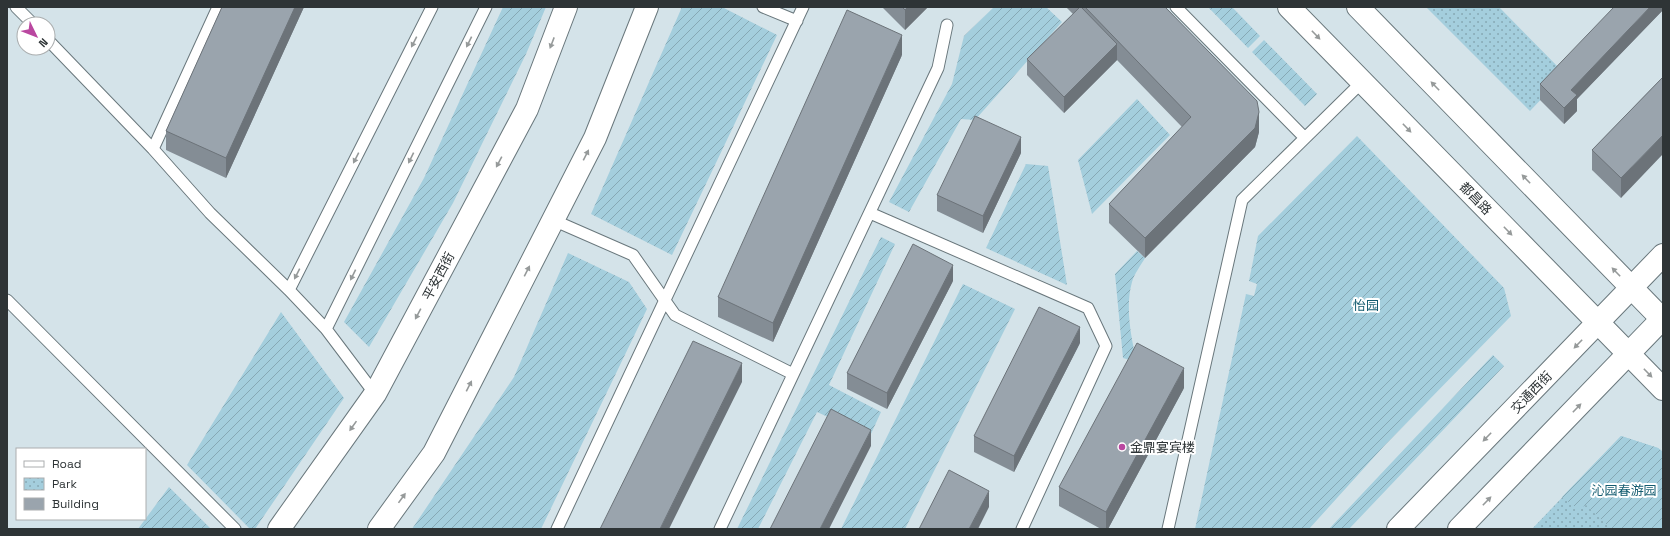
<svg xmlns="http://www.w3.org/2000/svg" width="1670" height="536" viewBox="0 0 1670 536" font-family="'Space Grotesk','Noto Sans SC',sans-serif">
  <defs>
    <pattern id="park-dots" width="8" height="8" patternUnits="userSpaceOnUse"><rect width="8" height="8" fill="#a4cedd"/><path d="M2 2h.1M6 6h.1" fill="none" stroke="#86a8b4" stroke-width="1.8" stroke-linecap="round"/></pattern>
    <pattern id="garden-furrows" width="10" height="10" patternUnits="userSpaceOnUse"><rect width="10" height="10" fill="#a4cedd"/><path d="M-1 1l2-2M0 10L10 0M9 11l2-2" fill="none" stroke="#86a8b4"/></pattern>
  </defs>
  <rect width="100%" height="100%" fill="#d4e3e9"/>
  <!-- park -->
  <path fill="url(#park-dots)" d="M1426,7H1499L1565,74L1530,111Z
    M1621,436L1658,448L1663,452V529H1532Z"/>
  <!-- garden -->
  <path fill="url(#garden-furrows)" d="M503,7H546L526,54L453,203L369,347L344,322L424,178Z
    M682,7H722L777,35L672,255L591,214Z
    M994,7H1046L1062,22L975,120L961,119L909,212L889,202L952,84L964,36Z
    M1208,7H1232L1260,36L1248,48Z
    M1264,40L1317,94L1305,106L1252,52Z
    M1137,99L1170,135L1092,214L1078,160Z
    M1357,136L1504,288L1511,316L1384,446L1309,529H1195L1246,294L1254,296L1257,284L1249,281L1258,236Z
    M1026,164L1048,166L1067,285L986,248Z
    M881,237L895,244L829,385L881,412L870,436L817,412L758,529H737Z
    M1137,251L1145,258C1141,265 1134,274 1132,282C1125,306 1131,339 1137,362L1123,358L1115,274Z
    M568,253L629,282L647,309L541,529H412L514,377Z
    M963,284L1015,309L905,529H841Z
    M281,312L344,398L255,529H250L187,465Z
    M1493,355L1504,366L1349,529H1329Z
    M1621,436L1658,448L1663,452V529H1611L1586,505L1578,509L1562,497Z
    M169,487L211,529H138Z"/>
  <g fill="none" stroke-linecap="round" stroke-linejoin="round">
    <!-- lane casing -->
    <g stroke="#69777c" stroke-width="13">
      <path id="lane" d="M16,7L33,24
        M763,7L797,21
        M1176,7L1305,138
        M48,40L153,149L210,213L289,290L326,329L375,394
        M153,149L218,7
        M870,213L1088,308L1106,346L1022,529
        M553,220L633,255L675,315L793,374
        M289,290L432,7
        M7,300L235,529
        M326,329L486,7
        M557,529L803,7
        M720,529L938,68L947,25
        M1168,529L1242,200L1362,82"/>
    </g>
    <!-- secondary casing -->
    <g stroke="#69777c" stroke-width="24">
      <path id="secondary" d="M1289,7L1663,389
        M1358,7L1663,320"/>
    </g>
    <!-- primary casing -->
    <g stroke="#69777c" stroke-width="24">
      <path id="primary" d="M279,529L375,394L527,109L566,7
        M379,529L434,453L595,138L647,7
        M1398,529L1663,255
        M1459,529L1663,318"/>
    </g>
    <!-- lane -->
    <use href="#lane" stroke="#fff" stroke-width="11"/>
    <!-- secondary -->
    <use href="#secondary" stroke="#fff" stroke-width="22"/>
    <!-- primary -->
    <use href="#primary" stroke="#fff" stroke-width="22"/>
  </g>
  <!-- wall -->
  <path fill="#848d95" d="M222,7H304L226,178L166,150V131Z
    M882,7H928L905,30Z
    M1066,7H1165L1259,132L1255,147L1145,258L1109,223V204L1182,127L1117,60L1064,113L1027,75V59L1073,14Z
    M1663,7V10L1577,99V111L1564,124L1540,100V84Z
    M902,55L773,342L718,317V297Z
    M1663,77L1621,198L1592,170V150Z
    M1021,153L983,233L937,211V195Z
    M953,281L887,409L847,389V373Z
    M1080,343L1014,472L974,452V436Z
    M1184,388L1108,529H1101L1059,506V487Z"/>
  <!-- shaded-wall -->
  <path fill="#6c7379" d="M295,7H304L226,178V158Z
    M908,7H928L905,30V10Z
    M1650,7H1663V10L1577,99V111L1564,124V108L1571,90Z
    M902,35V55L773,342V323Z
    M1117,44V60L1064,113V97Z
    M1259,112V132L1255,147L1145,258V238Z
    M1663,135V154L1621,198V178Z
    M1021,137V153L983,233V216Z
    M953,265V281L887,409V393Z
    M1080,327V343L1014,472V456Z
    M742,363V382L669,529H660Z
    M1184,368V388L1108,529H1106V512Z
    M871,430V446L829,529H820Z
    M989,491V507L978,529H969Z"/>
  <!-- building -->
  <path fill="#9aa4ad" stroke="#6c7379" d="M222,7H295L226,158L166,131Z
    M902,7H908L905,10Z
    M1080,7H1081L1117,44L1064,97L1027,59Z
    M1085,7H1165L1257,101L1259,112L1255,128L1145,238L1109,204L1191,117Z
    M1614,7H1650L1571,90L1577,95L1564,108L1540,84Z
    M847,10L902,35L773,323L718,297Z
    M1663,77V135L1621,178L1592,150Z
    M975,116L1021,137L983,216L937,195Z
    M913,244L953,265L887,393L847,373Z
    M1039,307L1080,327L1014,456L974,436Z
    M693,341L742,363L660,529H600Z
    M1137,343L1184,368L1106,512L1059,487Z
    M831,409L871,430L820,529H770Z
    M949,470L989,491L969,529H919Z"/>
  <!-- one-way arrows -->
  <defs><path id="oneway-solid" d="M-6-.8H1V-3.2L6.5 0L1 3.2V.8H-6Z"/></defs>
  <g fill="#969a9a">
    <use href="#oneway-solid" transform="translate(1316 35) rotate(46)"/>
    <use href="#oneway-solid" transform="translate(414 42) rotate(117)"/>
    <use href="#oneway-solid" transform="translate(469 42) rotate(116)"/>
    <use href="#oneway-solid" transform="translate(552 43) rotate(111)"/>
    <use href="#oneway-solid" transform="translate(1435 86) rotate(-134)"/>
    <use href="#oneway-solid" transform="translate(1407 128) rotate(46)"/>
    <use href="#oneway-solid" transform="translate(586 155) rotate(-63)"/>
    <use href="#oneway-solid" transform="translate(356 158) rotate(117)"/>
    <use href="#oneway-solid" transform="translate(411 158) rotate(116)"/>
    <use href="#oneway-solid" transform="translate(499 162) rotate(118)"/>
    <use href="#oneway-solid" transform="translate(1526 179) rotate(-134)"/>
    <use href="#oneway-solid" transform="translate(1508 231) rotate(46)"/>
    <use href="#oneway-solid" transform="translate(527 271) rotate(-63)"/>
    <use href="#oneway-solid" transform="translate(1616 272) rotate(-134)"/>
    <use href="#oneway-solid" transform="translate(297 274) rotate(117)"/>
    <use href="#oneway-solid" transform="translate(353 275) rotate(116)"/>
    <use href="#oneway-solid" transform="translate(418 314) rotate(118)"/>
    <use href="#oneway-solid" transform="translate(1578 344) rotate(134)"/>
    <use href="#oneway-solid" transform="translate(1648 373) rotate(46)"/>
    <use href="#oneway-solid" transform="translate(469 386) rotate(-63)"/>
    <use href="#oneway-solid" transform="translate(1577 408) rotate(-46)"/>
    <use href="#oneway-solid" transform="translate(353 426) rotate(125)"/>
    <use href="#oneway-solid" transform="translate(1487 437) rotate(134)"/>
    <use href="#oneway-solid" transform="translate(402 498) rotate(-54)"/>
    <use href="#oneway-solid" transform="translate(1487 501) rotate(-46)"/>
  </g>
  <!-- markers -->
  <circle fill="#ba47a0" stroke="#fff" stroke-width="1.5" cx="1122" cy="447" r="4"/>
  <g text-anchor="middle" stroke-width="4" stroke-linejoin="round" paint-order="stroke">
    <!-- street labels -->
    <g font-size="13" fill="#2e3436" stroke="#fff">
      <text transform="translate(1476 198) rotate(46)" y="5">都昌路</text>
      <text transform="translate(438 276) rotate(-62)" y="5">平安西街</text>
      <text transform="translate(1531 392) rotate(-46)" y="5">交通西街</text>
    </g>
    <!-- park labels -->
    <g font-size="13" fill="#145c70" stroke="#fff">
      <text x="1366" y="310">怡园</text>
      <text x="1624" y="495">沁园春游园</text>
    </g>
    <!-- poi labels -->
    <g font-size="13" fill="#2e3436" stroke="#fff" text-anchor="start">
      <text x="1130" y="452">金鼎宴宾楼</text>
    </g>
  </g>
  <!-- border -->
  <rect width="1670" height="536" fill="none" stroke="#2e3436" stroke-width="16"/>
  <!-- legend -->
  <rect x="16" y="448" width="130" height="72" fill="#ffffff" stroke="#abaeaf"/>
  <rect x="24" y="461" width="20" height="6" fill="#ffffff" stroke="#abaeaf"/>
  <text x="52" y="468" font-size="12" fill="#2e3436">Road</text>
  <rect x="24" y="478" width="20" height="12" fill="url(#park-dots)" stroke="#abaeaf"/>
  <text x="52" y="488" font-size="12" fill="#2e3436">Park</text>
  <rect x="24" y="498" width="20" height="12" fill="#9aa4ad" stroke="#abaeaf"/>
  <text x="52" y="508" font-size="12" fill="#2e3436">Building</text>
  <!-- north arrow -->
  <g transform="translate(36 36) rotate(133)"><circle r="19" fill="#ffffff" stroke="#abaeaf"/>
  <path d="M0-3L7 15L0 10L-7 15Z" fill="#ba47a0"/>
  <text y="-6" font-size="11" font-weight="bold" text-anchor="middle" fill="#2e3436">N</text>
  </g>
</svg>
